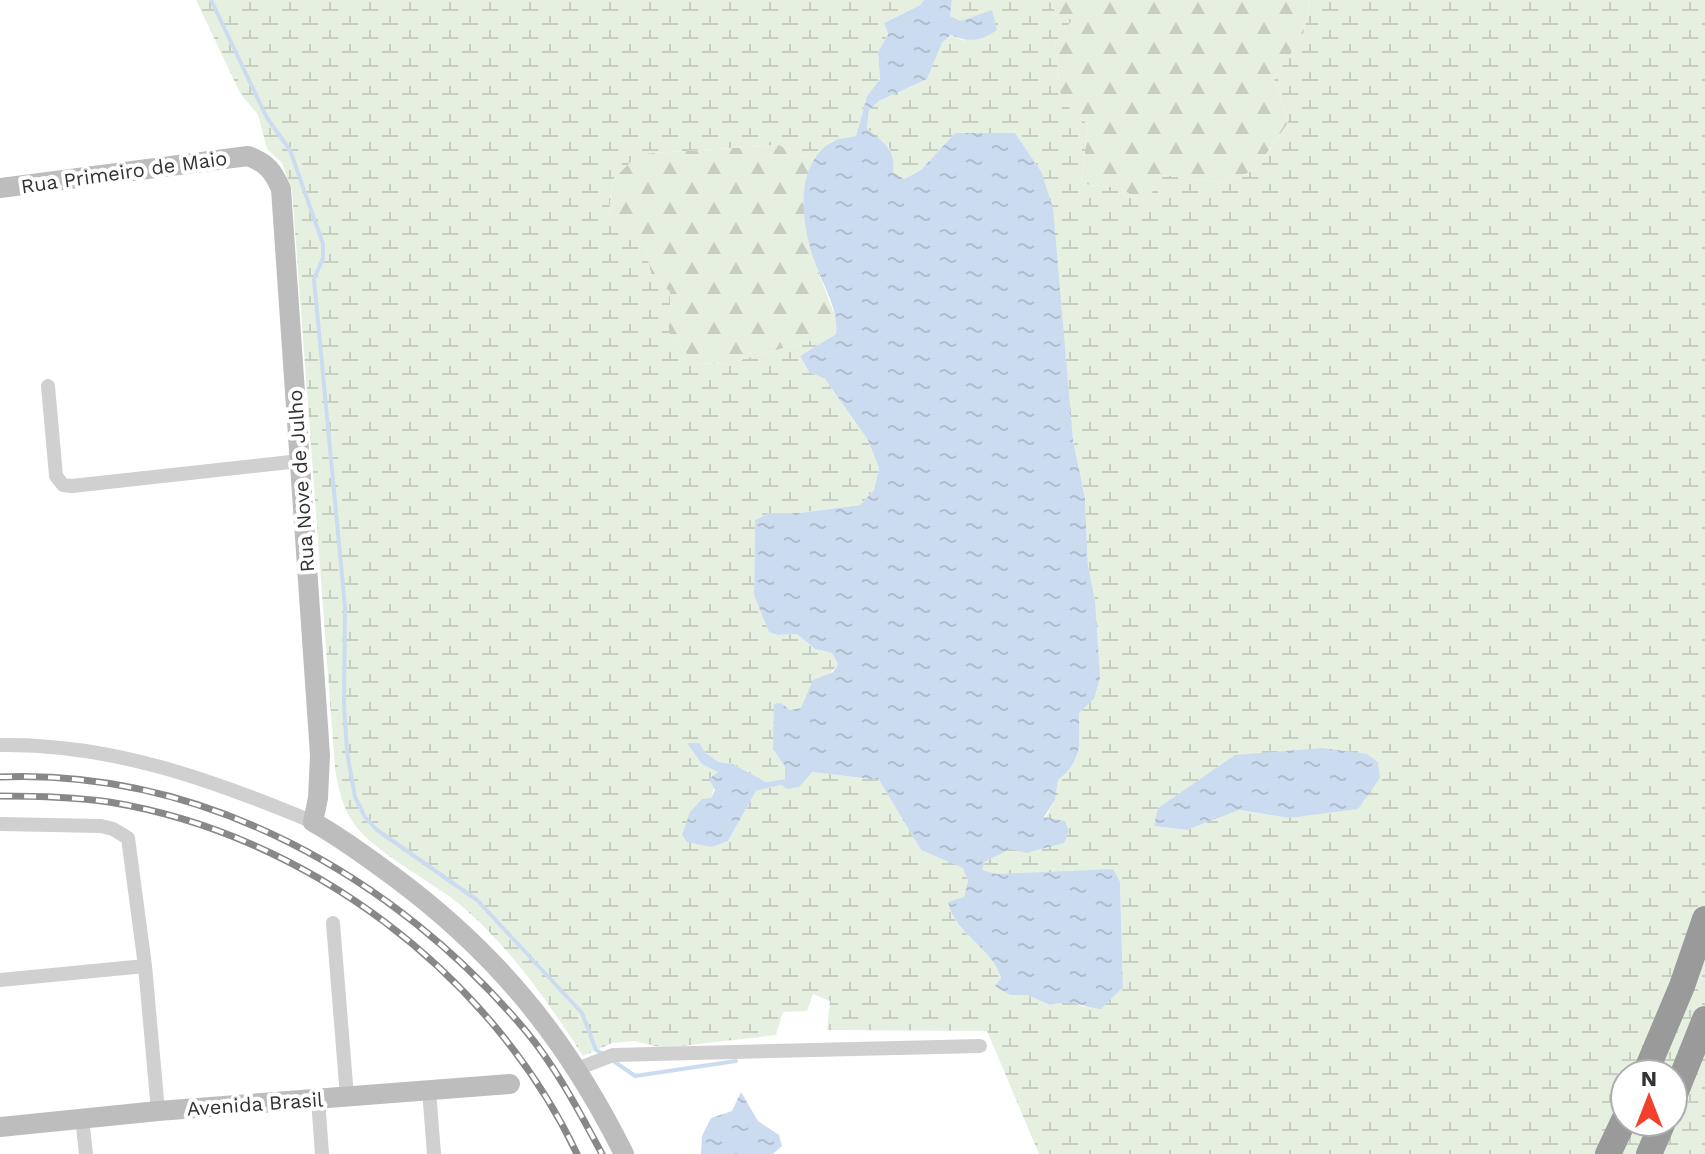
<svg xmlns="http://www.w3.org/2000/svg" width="1705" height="1154" viewBox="0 0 1705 1154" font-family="'Work Sans',sans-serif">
  <defs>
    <pattern id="forest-firs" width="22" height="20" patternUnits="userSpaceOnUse" patternTransform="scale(2)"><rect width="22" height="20" fill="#e6f0e1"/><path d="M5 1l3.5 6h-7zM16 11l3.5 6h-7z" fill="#c6cec2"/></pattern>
    <pattern id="wetland-marsh" width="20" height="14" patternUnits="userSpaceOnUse" patternTransform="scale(2)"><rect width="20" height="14" fill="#e6f0e1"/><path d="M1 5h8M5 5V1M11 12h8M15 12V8" fill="none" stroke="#c6cec2"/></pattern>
    <pattern id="water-ripples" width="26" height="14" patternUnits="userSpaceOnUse" patternTransform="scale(2)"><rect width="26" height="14" fill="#ccdcf0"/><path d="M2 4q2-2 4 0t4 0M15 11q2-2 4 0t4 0" fill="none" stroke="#b0bdce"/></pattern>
  </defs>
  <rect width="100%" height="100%" fill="#fff"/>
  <!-- forest -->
  <path fill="url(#forest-firs)" d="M1049,0H1310L1303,36L1274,78L1288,123L1255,170L1223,183L1162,175L1145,204L1120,188L1081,184L1088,125L1061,100L1055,42L1056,13Z
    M779,145L813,160L806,179L813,258L837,321L836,334L725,364L695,363L670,335V292L651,274L646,249L609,214L612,180L639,154Z"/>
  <!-- wetland -->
  <path fill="url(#wetland-marsh)" fill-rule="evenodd" d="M196,0H924L920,5L884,23L888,34L878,52L880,79L867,96L856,137L832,141L813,160L779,145L639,154L612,180L609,214L646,249L651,274L670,292V335L695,363L725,364L836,334L800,356L809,372L825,379L868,440L879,468L874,490L860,505L799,513H769L755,520L754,595L778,635L797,634L815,649L832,653L838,664L801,708L790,710L781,703L773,749L785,767V779L766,782L733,764L719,762L706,753L699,743L718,772L711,799L728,841L756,791L781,785L812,772L879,780L921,850L963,867L968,881L964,898L948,902C955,936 992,946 1001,978L996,986L1010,995H1027L1050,1005L1068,1000L1085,1007L1123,987L1120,882L996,874L982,870L985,862L1010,848L1026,853L1055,800L1058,780C1084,761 1079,743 1079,713L1094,699L1095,600L1088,566L1085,498L1073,440L1041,171L1015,133H955L921,170L904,179L893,172L890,149L867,128L869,110L879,101L927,79L942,43L952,35L964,41L961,21L950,16L952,0H1049L1056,13L1072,20L1055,42L1061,100L1088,125L1081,184L1120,188L1145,204L1162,175L1223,183L1255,170L1288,123L1274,78L1303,36L1310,0H1705V1154H1039L987,1031L827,1030L830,1001L813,994L807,1011L783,1012L776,1035L664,1048L634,1041L612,1043L583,1056C548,1002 512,950 464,908C432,880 369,852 349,816C341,801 338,786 335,769L292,190L282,163L267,149L258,115L240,93ZM1380,778L1289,818L1238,810L1187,830L1154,826ZM1625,1074H1673V1122H1625Z"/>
  <!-- water -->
  <path fill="url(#water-ripples)" d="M924,0H952L950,16L961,21L992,10L997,30C981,41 970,43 951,35L942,43L927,79L879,101L869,110L867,128C883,143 896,148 893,172L904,179L921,170L955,133H1015L1041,171L1053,208L1073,440L1085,498L1088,566L1095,600L1100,678L1094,699L1079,713C1079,743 1084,760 1058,780L1055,800L1044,817L1065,821L1069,831L1064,843L1026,853L1010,849L985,862L982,870L997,874L1113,869L1120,882L1123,987L1101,1009C1080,1006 1072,999 1050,1005L1027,995H1010L995,986L1001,978C992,947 955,935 948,902L964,897L968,881L963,868L921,850L879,780L812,772L799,787L787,789L781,785L756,791L728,841L711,847L687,842L682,835L690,812L702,799L711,798L715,790L709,779L718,772L702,764L687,743H699L706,753L719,762L733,764L766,782L785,779V767L773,749L774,704L781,703L790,710L801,708L813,680L833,672L838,664L832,653L815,649L797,634L778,635L769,632L754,595L755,520L769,513H799L860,505L874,490L879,468L868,440L825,379L809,372L800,356L836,334C839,310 823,285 815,263C802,228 792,165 832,142C838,138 849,138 856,136L867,96L880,79L878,52L888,34L884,23L920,5Z
    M1322,748L1367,754L1378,762L1380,778L1358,809L1289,818L1239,810L1187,830L1154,826L1158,808L1235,755Z
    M741,1092L758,1121L779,1135L782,1146L773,1154H701L702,1136L711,1118L732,1111Z"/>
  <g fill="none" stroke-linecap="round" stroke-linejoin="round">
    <!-- stream -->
    <path stroke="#ccdcf0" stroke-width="4" d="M211,0L267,118L290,150L323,244V258L314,279L345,607L344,703L347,752L355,797L365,817L377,830L477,900L582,1013L596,1050L605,1055
      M612,1060L635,1076L736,1061"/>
    <!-- street -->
    <path stroke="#d0d0d0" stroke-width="14" d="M48,386L56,476L63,485L72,486L300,461
      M0,745C110,743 213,780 313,822
      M0,824L101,826L113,829L128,838L145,966L158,1111
      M333,923L347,1097
      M0,980L145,966
      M577,1069L613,1055L980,1046
      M429,1090L434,1154
      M318,1099L322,1154
      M82,1118L86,1154"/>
    <!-- secondary -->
    <path stroke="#bdbdbd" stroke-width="20" d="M0,188L248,156C267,163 273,171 281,189L320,755L318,798L313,822C342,838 367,857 393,876C497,953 567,1039 624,1154
      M0,1127L158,1111L510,1084"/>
    <!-- highway -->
    <path stroke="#9a9a9a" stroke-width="26" d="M1645,1074L1682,986L1705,919
      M1673,1099L1705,1019
      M1608,1154L1625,1118
      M1649,1154L1663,1122"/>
    <!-- rail casing -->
    <g stroke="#888" stroke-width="7">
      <path id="rail" d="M0,777C204,769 396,877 525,1030C556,1067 579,1111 602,1154
        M0,796C37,796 73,797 109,802C307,834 492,974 577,1154"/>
    </g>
    <!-- rail -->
    <use href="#rail" stroke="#fff" stroke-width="4" stroke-dasharray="12" stroke-linecap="butt"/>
  </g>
  <g text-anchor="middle" stroke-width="8" stroke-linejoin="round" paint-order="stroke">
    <!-- street labels -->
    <g font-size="20" fill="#333" stroke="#fff">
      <text transform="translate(124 172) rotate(-8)" y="7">Rua Primeiro de Maio</text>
      <text transform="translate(301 481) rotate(-94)" y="7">Rua Nove de Julho</text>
      <text transform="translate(255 1104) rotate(-4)" y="7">Avenida Brasil</text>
    </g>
  </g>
  <!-- north arrow -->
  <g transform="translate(1649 1098)"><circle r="38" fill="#ffffff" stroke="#adadad" stroke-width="2"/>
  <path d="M0-6L14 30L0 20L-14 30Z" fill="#f3402b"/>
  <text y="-12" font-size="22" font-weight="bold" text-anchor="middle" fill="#333333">N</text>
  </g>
</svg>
